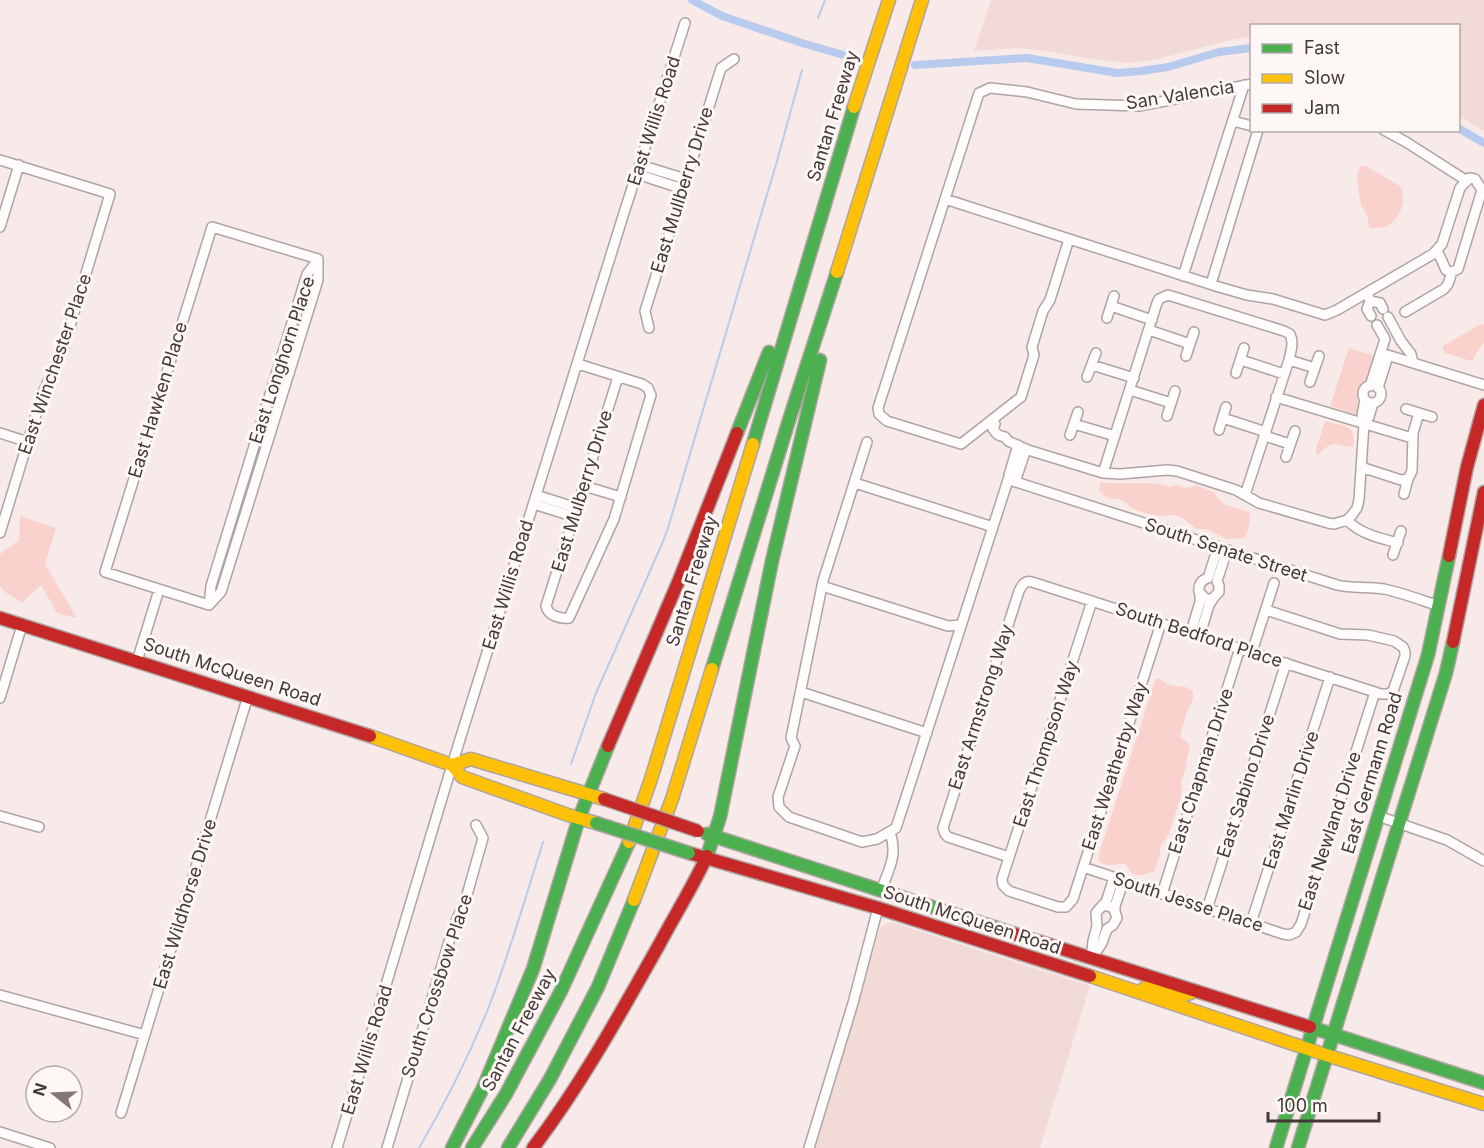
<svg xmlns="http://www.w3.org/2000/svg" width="1484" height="1148" viewBox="0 0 1484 1148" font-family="Inter,sans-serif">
  <rect width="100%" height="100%" fill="#f8eae8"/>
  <!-- built -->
  <path fill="#f2dbd7" d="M991,0H1484V131L1459,116L1458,26H1252L1251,37L1234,39L1154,60L1129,63L1099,60L1044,51L1019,48L974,51Z
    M891,922L1090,986L1040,1148H813L880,928L884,925Z"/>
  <!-- green -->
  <path fill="#f9d2cd" d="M1360,166H1366L1400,186C1408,199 1400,222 1384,227C1380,228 1374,228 1369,228L1368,218L1361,205L1359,194L1357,175Z
    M1484,324C1484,329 1484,336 1484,341C1482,346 1475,354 1473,360H1468L1445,353L1443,349V346L1479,325Z
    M1349,348L1376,356C1374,363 1372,374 1367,379C1363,383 1360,384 1358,390C1355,399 1361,405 1356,414L1330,406Z
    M1325,421C1345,427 1356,424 1354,447C1334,446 1334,438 1318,455L1315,452Z
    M1101,482C1124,486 1149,479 1171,487L1175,485H1179L1183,488L1193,487L1195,485L1214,492C1223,510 1235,505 1250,513C1250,523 1249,530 1244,538L1226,539L1207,529H1196L1183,518L1173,515L1160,516L1148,514L1131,508L1127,503L1119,499H1111L1104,496L1099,490Z
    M20,516L56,528L45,564L77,618L57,613L41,585L22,603L5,592L0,586V554L19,540Z
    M1156,678C1162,679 1164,683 1169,685C1179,688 1184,684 1193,691V699L1186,714L1180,737L1189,744L1190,747L1187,757L1186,767L1181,781L1182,793L1169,834L1161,845L1159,852L1161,853L1154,872H1151L1140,876L1131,873L1125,864C1115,862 1107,870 1099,860V854Z"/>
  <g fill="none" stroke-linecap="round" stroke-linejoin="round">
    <!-- stream -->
    <path stroke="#b8cbee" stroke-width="2" d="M818,18L825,0
      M571,764L596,693L662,544L668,528L777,161L802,70
      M419,1148C446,1102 470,1054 490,1004C510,951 526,896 543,842"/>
    <!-- canal -->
    <path stroke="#b8cbee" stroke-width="8" d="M692,0L722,16L802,43L857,59
      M915,65L1027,58L1117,73L1141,71L1168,67L1219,52L1252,48
      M1458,128L1484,143"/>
    <!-- street casing -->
    <g stroke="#afa4a2" stroke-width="12">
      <path id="street" d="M1252,84L1139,106L1076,104L1027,92L990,88L979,93L878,408L879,414L887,421L961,444L1021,397L1034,355L1032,347L1043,311L1050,300L1069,239L1219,287L1247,295L1273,299L1325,315L1337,310L1433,254L1442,244L1460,188L1469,178L1475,179L1482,190L1458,269L1452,272L1446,270L1437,250
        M1233,121L1252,126
        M1384,130L1406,142L1467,181
        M0,160L110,194L64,346L42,395L0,533
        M640,165L686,179
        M637,174L683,189
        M945,199L1069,239
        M0,227L19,165
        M1183,276L1244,85
        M1211,284L1258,130
        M1367,293L1370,301L1367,309L1371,316
        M1370,301L1380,303L1383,309
        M1111,306L1152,320
        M1405,312L1444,289L1448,284L1452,272
        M1388,317L1401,341L1411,354L1413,363
        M1107,318L1114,296
        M649,328L645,311L721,68L734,59
        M1149,330L1190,344
        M1381,353L1484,385
        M1186,356L1194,332
        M1241,360L1284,374
        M1289,360L1315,368
        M578,364L642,384L648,388L651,395L614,519L569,618C561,619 548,616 546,606L618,377
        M1092,365L1134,378
        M1236,373L1244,348
        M1087,377L1096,353
        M1310,382L1319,356
        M1363 394a9 9 0 1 1 18 0a9 9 0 1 1-18 0Z
        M1370,386L1385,339L1377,325
        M1378,388L1388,356
        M1130,390L1171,403
        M1276,397L1412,438
        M1406,409L1432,417
        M1167,416L1175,391
        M1223,418L1266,432
        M995,424L993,429C997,435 999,436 1005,437L1008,441L1028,450L1103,473L1120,474L1167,470L1177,471L1236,490L1259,503L1328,523L1334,524L1347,520L1352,515L1357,508L1359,500L1364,424L1362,415L1365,400
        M1074,424L1115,436
        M1364,424L1369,417L1373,403
        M1219,430L1226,407
        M0,433L28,442
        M1070,435L1078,412
        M1265,436L1290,444
        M867,442L823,581L791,738L795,746L778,797L779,807L789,817L862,842L877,839L896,828L1009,477
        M1018,445L1009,475L1010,479L1013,481L1337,585C1353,589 1368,586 1384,589C1403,593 1421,600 1439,606
        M1286,457L1295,431
        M1361,467L1401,480L1408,479L1412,471L1413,433L1419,413
        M1103,473L1157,303L1159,299L1168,295L1284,331L1290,334C1294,343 1291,350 1289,360L1245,495
        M1015,482L1026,449
        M855,483L993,527
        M584,486L621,497
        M1404,494L1408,479
        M536,495L577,508
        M534,504L575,517
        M1347,520C1360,534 1380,538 1398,543
        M1218,547L1208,578C1201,580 1198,585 1199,592L1206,599H1212L1219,592V586L1217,581L1227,550
        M1393,555L1401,531
        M822,586L948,626L961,625
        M1092,601L1002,879L1003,885L1009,891L1058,907H1066L1073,899L1161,623
        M209,605L105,572L212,227L318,259
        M209,605L221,592L318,280V259
        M209,605L211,586L307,274L318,260
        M1191,632L1200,602V595
        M1200,635L1209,605L1213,599
        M1252,652L1274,583
        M137,661L159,590
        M801,692L927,733
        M0,698L22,625
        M0,816L39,827
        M1378,816L1447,840L1484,861
        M1009,857L948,837L945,834L943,828L1019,591C1022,585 1025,580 1032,582L1381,694H1388L1393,691L1405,656V652L1403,647L1394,641L1368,635L1340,634L1266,610
        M1083,867L1283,934L1289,935L1296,932L1301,924L1375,692
        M881,891C889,868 898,856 890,832
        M1162,894L1240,648
        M1102,906H1109L1114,909L1117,918L1113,925L1107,929L1102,943L1091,959L1093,941L1097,926L1096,913Z
        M1102,906L1106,902L1114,878
        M1207,909L1286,663
        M1115,910V906L1123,882
        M1251,923L1330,677
        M0,995L145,1035
        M121,1113L248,696
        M0,1132L50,1148
        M337,1148L452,765L623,216L685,23
        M387,1148L454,925L465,902L483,838L476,825
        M809,1148L853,1003L878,908"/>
    </g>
    <!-- fast casing -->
    <g stroke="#afa4a2" stroke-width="15">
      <path id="fast" d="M737,433L769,352
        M753,444L854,107
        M712,669L790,417L837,272
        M707,834L1015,934
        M707,856L720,817L772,561L820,360
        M1310,1027L1484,1083
        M452,1148L483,1088L533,969L579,818L608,746
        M472,1148L506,1094L561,991L629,842
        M508,1148L550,1079L598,987L634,900
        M1276,1148L1428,655L1449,556
        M1298,1148L1446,673L1453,642"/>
    </g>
    <!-- slow casing -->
    <g stroke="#afa4a2" stroke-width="15">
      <path id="slow" d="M854,107L889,0
        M837,272L922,0
        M370,736L452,765L462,777L568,815L596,823
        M452,765L471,759L604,799
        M629,842L651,779L753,444
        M634,900L672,799L712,669
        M1090,976L1326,1055L1484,1104
        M1139,992L1145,988L1150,987L1183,996L1195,991"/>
    </g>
    <!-- jam casing -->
    <g stroke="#afa4a2" stroke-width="15">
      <path id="jam" d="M1449,556L1467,467L1484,405
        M0,618L370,736
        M1453,642L1484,492
        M608,746L679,580L737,433
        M689,853L878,908L1090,976
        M1015,934L1310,1027
        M533,1148C581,1085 620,1014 659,945C675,915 693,886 707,856"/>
    </g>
    <!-- street -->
    <use href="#street" stroke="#fefcfc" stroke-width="9"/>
    <!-- fast -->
    <use href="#fast" stroke="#4caf50" stroke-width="12"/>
    <!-- slow -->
    <use href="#slow" stroke="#ffc107" stroke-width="12"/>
    <!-- jam -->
    <use href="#jam" stroke="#c62828" stroke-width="12"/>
    <!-- fast-bridge casing -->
    <g stroke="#afa4a2" stroke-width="15" stroke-linecap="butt">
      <path id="fast-bridge" d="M596,823L689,853"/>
    </g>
    <!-- jam-bridge casing -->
    <g stroke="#afa4a2" stroke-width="15" stroke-linecap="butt">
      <path id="jam-bridge" d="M604,799L698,831"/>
    </g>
    <!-- fast-bridge -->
    <use href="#fast-bridge" stroke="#4caf50" stroke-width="12"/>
    <!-- jam-bridge -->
    <use href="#jam-bridge" stroke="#c62828" stroke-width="12"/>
  </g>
  <g text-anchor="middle" stroke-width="6" stroke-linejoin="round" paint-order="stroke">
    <!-- street labels -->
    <g font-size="18" fill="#453937" stroke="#fdf7f6">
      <text transform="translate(1180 95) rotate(-9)" y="6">San Valencia</text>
      <text transform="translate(833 116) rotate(-73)" y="6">Santan Freeway</text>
      <text transform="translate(654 121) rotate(-72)" y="6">East Willis Road</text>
      <text transform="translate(682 190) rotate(-73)" y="6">East Mullberry Drive</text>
      <text transform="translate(282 360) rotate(-72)" y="6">East Longhorn Place</text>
      <text transform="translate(55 364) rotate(-71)" y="6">East Winchester Place</text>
      <text transform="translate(158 400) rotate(-73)" y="6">East Hawken Place</text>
      <text transform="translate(582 491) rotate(-73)" y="6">East Mulberry Drive</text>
      <text transform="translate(1226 550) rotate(18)" y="6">South Senate Street</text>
      <text transform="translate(692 581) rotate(-73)" y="6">Santan Freeway</text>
      <text transform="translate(508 585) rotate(-73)" y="6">East Willis Road</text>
      <text transform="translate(1199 635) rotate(18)" y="6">South Bedford Place</text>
      <text transform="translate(232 672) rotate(18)" y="6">South McQueen Road</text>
      <text transform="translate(981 707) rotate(-72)" y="6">East Armstrong Way</text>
      <text transform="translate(1046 744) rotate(-72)" y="6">East Thompson Way</text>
      <text transform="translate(1115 766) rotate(-72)" y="6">East Weatherby Way</text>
      <text transform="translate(1201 771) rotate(-72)" y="6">East Chapman Drive</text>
      <text transform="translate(1372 773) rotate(-73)" y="6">East Germann Road</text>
      <text transform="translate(1246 786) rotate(-72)" y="6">East Sabino Drive</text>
      <text transform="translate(1291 800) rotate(-72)" y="6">East Marlin Drive</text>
      <text transform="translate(1330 831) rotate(-72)" y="6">East Newland Drive</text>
      <text transform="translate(1188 902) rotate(18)" y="6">South Jesse Place</text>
      <text transform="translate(185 904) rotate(-73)" y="6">East Wildhorse Drive</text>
      <text transform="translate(972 920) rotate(18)" y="6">South McQueen Road</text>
      <text transform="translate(437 986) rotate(-72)" y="6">South Crossbow Place</text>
      <text transform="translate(519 1030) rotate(-62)" y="6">Santan Freeway</text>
      <text transform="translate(367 1050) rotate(-73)" y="6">East Willis Road</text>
    </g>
  </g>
  <!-- legend -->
  <rect x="1250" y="24" width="210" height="108" fill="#fdf7f6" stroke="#b3abaa" stroke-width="1.5"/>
  <rect x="1262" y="44" width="30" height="9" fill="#4caf50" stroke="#b3abaa" stroke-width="1.5"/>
  <text x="1304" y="54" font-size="18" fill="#453937">Fast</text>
  <rect x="1262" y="74" width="30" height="9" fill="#ffc107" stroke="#b3abaa" stroke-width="1.5"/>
  <text x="1304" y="84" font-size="18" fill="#453937">Slow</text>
  <rect x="1262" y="104" width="30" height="9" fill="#c62828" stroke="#b3abaa" stroke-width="1.5"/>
  <text x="1304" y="114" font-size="18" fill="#453937">Jam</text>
  <!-- north arrow -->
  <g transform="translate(54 1094) rotate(288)"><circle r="28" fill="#fdf7f6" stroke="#b3abaa" stroke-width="1.5"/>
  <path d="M0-4.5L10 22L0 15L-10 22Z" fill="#847775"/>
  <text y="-9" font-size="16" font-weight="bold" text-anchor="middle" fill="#453937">N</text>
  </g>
  <!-- scale -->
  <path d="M1268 1112v9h111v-9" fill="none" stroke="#453937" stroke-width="3"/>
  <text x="1277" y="1112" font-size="18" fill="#453937" stroke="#fdf7f6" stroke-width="4.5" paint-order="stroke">100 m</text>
</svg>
